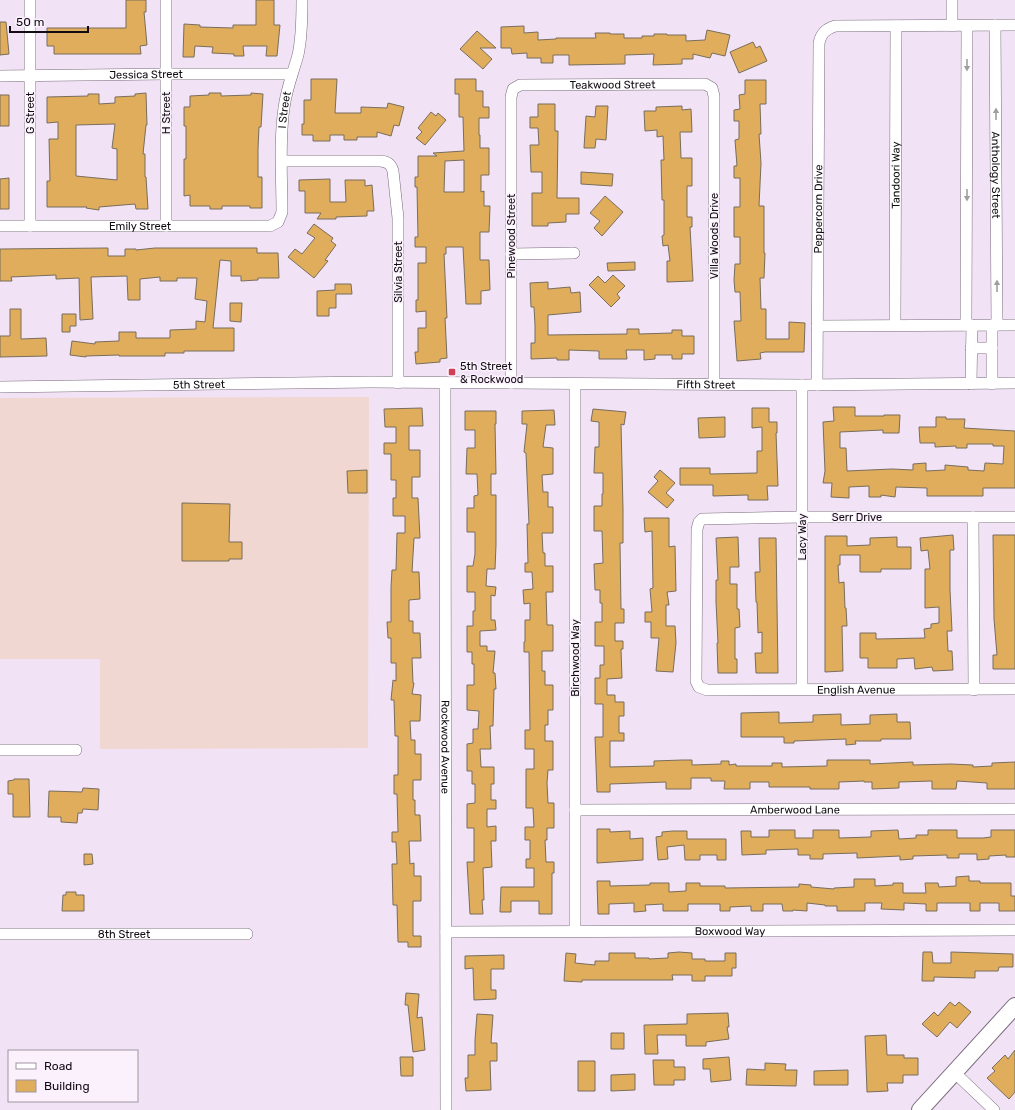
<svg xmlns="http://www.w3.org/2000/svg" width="1015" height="1110" viewBox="0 0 1015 1110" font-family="Rubik,sans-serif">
  <rect width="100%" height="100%" fill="#f1e2f5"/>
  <!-- industrial -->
  <path fill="#f1d7d1" d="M369,397L368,748L100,749V659H0V398Z"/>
  <!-- building -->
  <path fill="#e0ad5d" stroke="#796d5b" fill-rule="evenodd" d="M126,0H146V12H144L147,45L140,46L141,54H54V46H47V28H126Z
    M256,0H274V25H280L277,56H266L267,46H243L244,56H234V54L212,53L213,47L195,46L194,57H183L184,24L200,25V27L233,28V25H256Z
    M0,22H6L9,54L0,55Z
    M524,26V33L538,32V40L556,39V38H596L595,33H610V34H624V38H642V36H654V34H667V35H686V41L705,40L707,30L730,35L725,56L712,53L710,58L693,54V59H682V64L653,65L654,54L625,55V64L569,65V55H553V63H541V58H527V53L512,54L511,48H501V27Z
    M477,31L496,48H480L492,59L483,69L460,49Z
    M753,42L756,48L760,46L767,61L739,73L730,52Z
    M311,79H337L335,113H361V107L387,108L388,103L404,107L399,126L394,125L391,136L377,132V137H357V140H344V135H330V141H313V135H302V124H304V100H311Z
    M455,79H476V91H483V107H489V118H479V135H480V148H489V175H481V192L484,191V206H490L489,232H480V260H489L490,290L481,291V304H466L463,247H446V254H444L447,318H445L447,358L440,359V362L416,364L415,352H418V328H426V311L416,312V300H418V263H426V247H415V237H418L417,187H415V177H418V156H437L433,153L464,151L463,117H459V94H455ZM464,160V192H444L445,161Z
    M745,80H766V104H760L761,134H759L761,163L759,206H764V253H765L764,278H760L761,309H766V339H789V322L805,323L804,352H765L760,353L761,359L737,361L734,321H741L740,292H735L734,280L735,264H740V237H734V207H740V178H734V166H737L735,140L739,139V121H734V110L740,109L739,95L745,94Z
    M146,93L147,125H146L143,154H145V177H146L148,209H136L135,204L99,207V210L86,208L87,207H47V181H50L49,139H58V122L47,123V97L88,96V94H99V104L115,103V97L135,96V94ZM115,124L112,148L117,149V180L76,176V125Z
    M209,93H221V96L251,95V93L263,94L261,127H259L258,149V177H262V208H250V206H222V209H210V206H190V195L184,196V159H186V126H184V107H190V96L209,95Z
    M0,95H9V126H0Z
    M538,104H555V131H558L557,198H579V214H566V222L548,223V226H532V193H542V172H531L530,145H539L538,128H530V117H538Z
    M596,106H608L606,140L596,139L595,148H584L586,116L595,117Z
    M682,106V110L691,109L692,132H680L681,158H692V186H687V217H692V227H690L693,281L667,282V261H670L668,245L663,246L662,236L664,235V200H662L661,160H664L663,136L657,137V130L645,131L644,111H656V107Z
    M431,112L436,116L438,113L446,120L425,145L416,138L422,132L418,128Z
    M581,172L613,174L612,186L581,184Z
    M9,178V209H0V179Z
    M330,179V202H346L345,180H365V186L372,185L374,211H367V216L336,217V219H317L321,213H305V191H299V180Z
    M605,196L623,212L602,236L594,228L600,221L590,213Z
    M314,224L333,238L331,241L336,245L325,260L328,261L314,278L288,257L295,249L302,254L315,238L307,233Z
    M108,248V256H125V249H136V250L155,248H257V253H278L279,278H258V280L241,281V276H231V261L220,260L213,328H234V351H184V353H165V356H119V355L86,356V357L70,355L72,341L95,344V342L119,341V332H136V338H170V330L196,329V321L205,322L207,301L195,299L197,278H177V281H160V277L140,279V300H128L127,276L91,277L93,319L80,320L79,278L56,279V275L11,277L12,281H0V249Z
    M635,262V270L608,271L607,263Z
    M613,275L625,286L617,294L620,298L611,307L589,285L598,276L605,283Z
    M548,282V289L570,287L571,293L580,292L581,312L548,315V335L627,334V329H639V334L672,333V330H682V336H694V354H682V359H672V355H655V359L644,360V350H626L627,359H599V351L569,350V360H557V358L531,359V343H535V325L534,307H531L530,283Z
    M335,284H351L352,294H336V308H329V316H317V291L335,290Z
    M230,303H242L241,322L230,321Z
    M10,309H21V339L46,338L47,356L0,357V336H10Z
    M62,314H76V326H70V332H62Z
    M833,407H855V416H884V415H900L899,433H883V430L840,432V448H846L847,471L892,469L913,470V464L926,463V471L945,470V465L968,467V470L984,471L985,463L1003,464L1004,446H993V444H967V448H956V446L935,447V443H920L919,427H936V417H946V419H965L964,428L1015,431V488H983V496H927V488L896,487L895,497L881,495V497H869V486L849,487V498L831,497L832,483H823L825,471L823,422L834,421Z
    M422,408L423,426H409V450H420V477H412V498H418L420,538H414L412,572H419L420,599L409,600V621H413V633H420L421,658H412L413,683H414L412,694L421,695L420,721H410L411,740H415V754H421V780H413V800H415V815H420L421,841H409L410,864L414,863V876H421V901H413V936H421V947H408V942H398L397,905H393L392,864H397L396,842H392V832H398L397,794H394V775H398V736H395L394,700H391L393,680L396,681V663H391V638H388L387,622H391V587L392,570H396L397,533H405V516H393V498H396V480H391V454H384V443H396V427H385L384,409Z
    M752,408H769V422H777V433H776L778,486H767L768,500H748V495L713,496V485H680V468H710V474L757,473V451H762V427L752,428Z
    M593,409L626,412L624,425L621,424L623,509V543H620L621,609H624V623H615V641H623V649H621L622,678L607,679V695H615V702H624V716H619V733H624V741H610V767L654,766V761L682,760H692V765L721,764V761H729V765L736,764V766H772V763H782V767L827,766V760H870V764L913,762V765L951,764L973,765V767L992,766V763L1015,762V789H987V783L957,781L956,789H932V781L899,782V788L872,789V782H864V781L839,782V789H810V787H769V782H750V789H724L725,781H711V778H691V789H666V782L610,784V792H597L595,737H603V704H595V678H600V665H604V646H595V622H602V603H600V590H595L594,564L603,563L602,531H594V506H602V494H603V473H594L595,447H599V422L591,421Z
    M554,410L555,425H546L543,447L553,448V474L542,475L543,492H548V507H553V533H542L543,553H545V566H553V592H546L547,625H553V651H542V671H545V685H553V710H548V725H545V741H553V770H548L547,783L548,803H554V828H547V840H545L546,862H554V873H552V914H539V901H511V912H500L501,887H534V868H526V859H530V840H525V827H534L533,808H526V769H534V749H525V730H530L529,652H524V642H525V620H530V603L524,604L523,590L533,589L532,572H525V563H528L527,524H529L526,453L524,452L527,424H522V411Z
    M465,411H496V424H495L496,474H491V495H496V545L495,569H487L486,586L496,587L495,596L491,595V620H495L496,630L480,631V646H487V651H495L493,673H495L496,689H494L493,726H490L491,749H480L481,767H494V784H491V800H496V809H487V827L496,826V841H491L492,867L483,868L484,900H482L483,914H470L467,862H474V828H467V804L475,803V784H472V771H467V744L473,743V729H478L479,711L467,710V685H474V664H472V652H467V626H473V611H475V592H467V566H473L475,554V532H467V508H474V496L478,495L477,474H466L467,448H475V430H465Z
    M725,417V437L699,438L698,418Z
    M367,470V493H348L347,471Z
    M660,470L675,483L666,493L674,500L667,508L648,492L658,481L654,477Z
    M182,503L230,504L229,542H242V559H229V561H182Z
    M644,518H669V547L675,546L676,591L667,592L669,605H666V626H675L676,643L673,672L656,671L659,638H651V622H645V612H652L650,589L653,588L652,531L645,532Z
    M953,535L954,550H950V590L952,631H947L948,651H952L953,670L933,671L932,667L915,669L914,658L897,659V668H868V658H860V633H876V639L925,638L924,629L931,628V624L939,623V607L925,608V569H930L928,550L921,551L920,538Z
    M993,535H1015V669H993V655H997L994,619Z
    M825,536H847V546L870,545V538L897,537V547H911V569H881V572H860V555H840V565H838L839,583L844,582L845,608H846L847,626H842L843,671L825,672Z
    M738,537L739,567H730V584H737V609H739L740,627L735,628V659H737V673H718L717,643H718L716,602V580H718L716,538Z
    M759,538H776L778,673H756L755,653H762V632L758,633L757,602H756L755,572H760Z
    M779,712V723L813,722V715L841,714V725L870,724V715L897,714V722H910L911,739H881V741H855L856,744L846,745V739L794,741V743H784V737H741V713Z
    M14,779H29L30,817H13V794H8V781L14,780Z
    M83,788L99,789L98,810L83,809L82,813H78L77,823L61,822V817H48L49,791L82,792Z
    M597,829H610V832L630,831V839L643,838V860L597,863Z
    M769,830H795V838H813V830H839V838L871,837V831L898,830L899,839L916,838V835H928V830H957V838H983L991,837V830H1015V857H1006V855L989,856V859L977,860V854H959V858H947V855L913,856V859L900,860V856L857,858V853L823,854V859H810V855H798V849L766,850V854L742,855L741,831H751V837H769Z
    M673,831H687V839H726V860H717V855H700V860H685L684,845L667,847L668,859L658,860L656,837L662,836V832Z
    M84,854H92L93,864L84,865Z
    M969,876V881H980V883H1011V896H1015V911H999V903H980V911H970V903H937V911H926V904L904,903V910L881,909L882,903H865V911H837V906H825V905L807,903V911L793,910V911H783L782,904H763V911H751V906L730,907V911H720V904H688V911H663V904L645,905L646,911L634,912V903L609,904V914H598L597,881H610V886L650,885V883H669V892L686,891V883H700V886H725V888L799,887V884L811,885V887L834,889V888L854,887V879H875V886L893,885V883H903V893H926L925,883H938L939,887L956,886V877Z
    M66,892H76V895H84V911H62L63,895H66Z
    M679,952L692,953V959H705V961H725V953H736V968H732V976H705V981H692V975H672L673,980H582V982L564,981L566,953L576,954L575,963L595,965V961H609V953H635V958H649V959L668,958V953Z
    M923,952H932L933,963H951V952L1013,954V967H999L998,971H975V978L934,977V981H922Z
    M504,955V969H491V990H496V999L474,1000L473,968L465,969V956Z
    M406,993L419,994L417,1018L422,1017L425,1050L413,1052L408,1005H405Z
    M950,1002L955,1006L959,1002L971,1012L957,1028L950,1022L937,1037L922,1024L934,1012L938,1016Z
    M728,1013L729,1027H727L729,1039L706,1042V1046H686V1035H657L658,1054H645L644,1025L687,1024V1014Z
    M477,1014L493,1015L491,1043H497V1061H490L491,1090L466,1091L465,1078H468V1055H475V1040Z
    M611,1033H624V1049H611Z
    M886,1035L887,1055H904V1058H918V1075H903V1083H887L888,1091L867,1092L865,1036Z
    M1015,1050V1092L1009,1099L987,1078L995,1071L992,1068L1005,1055L1008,1059Z
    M400,1057H413V1076H401Z
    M729,1057L731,1080L711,1082L710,1069H703V1059Z
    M653,1060H674V1067H685V1080H674V1085H654Z
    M578,1061H595V1091H578Z
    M765,1063L786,1064L785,1070H797L796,1086L746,1085L747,1069L765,1070Z
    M848,1070V1085H814V1071Z
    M635,1074V1090L611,1091V1075Z"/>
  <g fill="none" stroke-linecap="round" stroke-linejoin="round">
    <!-- street casing -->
    <g stroke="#796b7c" stroke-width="12">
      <g id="street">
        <path d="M30,0V226"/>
        <path d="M166,0V226"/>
        <path id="s1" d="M995,25L997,325"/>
        <path d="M952,26V0"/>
        <path id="s2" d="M0,76L166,74H291"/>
        <path d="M282,161H381C388,162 391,164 393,171L398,218V383"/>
        <path id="s3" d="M0,226H270L278,222L282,212C282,178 279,142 284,108C286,90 293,73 298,55C302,37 302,18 302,0"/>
        <path d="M511,254L574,253"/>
        <path id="s4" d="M895,325L896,26"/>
        <path d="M966,325L967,26"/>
        <path d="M992,325V384"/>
        <path d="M817,326L1015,325"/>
        <path d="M971,348H992"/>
        <path id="s5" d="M511,383V97L513,89L520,85L705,84L712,88L714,96V384"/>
        <path id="s6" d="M445,384L446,1110"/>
        <path d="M575,384V931"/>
        <path d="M971,384L972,325"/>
        <path d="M802,385V689"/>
        <path id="s7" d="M817,385L819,43C821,33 826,29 835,26L1015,25"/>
        <path id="s8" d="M0,387L371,382L802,385L1015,383"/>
        <path d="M973,517L974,690"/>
        <path id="s9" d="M1015,517H802L702,519L699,522L697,529L696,681L699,687L707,690L1015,689"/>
        <path d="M0,750H76"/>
        <path id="s10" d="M575,810L1015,809"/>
        <path id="s11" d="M446,932L1015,930"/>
        <path id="s12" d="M0,934H247"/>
        <path d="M954,1072L994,1110"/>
      </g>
    </g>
    <!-- secondary casing -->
    <g stroke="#796b7c" stroke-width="18">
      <path id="secondary" d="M920,1110L1015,1006"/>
    </g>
    <!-- street -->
    <use href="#street" stroke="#fff" stroke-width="11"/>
    <!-- secondary -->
    <use href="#secondary" stroke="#fff" stroke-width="16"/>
  </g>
  <!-- one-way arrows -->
  <defs><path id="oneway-solid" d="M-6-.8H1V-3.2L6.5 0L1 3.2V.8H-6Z"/></defs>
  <g fill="#a09ea0">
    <use href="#oneway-solid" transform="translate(967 65) rotate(90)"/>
    <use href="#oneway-solid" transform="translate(996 114) rotate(-90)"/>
    <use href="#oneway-solid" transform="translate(967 195) rotate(90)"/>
    <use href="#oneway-solid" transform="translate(997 286) rotate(-90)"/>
  </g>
  <!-- markers -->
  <rect fill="#d04053" stroke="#fbf1fd" stroke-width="1.5" x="448" y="368" width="8" height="8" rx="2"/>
  <g text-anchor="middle" stroke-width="3" stroke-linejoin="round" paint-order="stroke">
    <!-- street labels -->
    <g font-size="11" fill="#110c12" stroke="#fbf1fd">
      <text dy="4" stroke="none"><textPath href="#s2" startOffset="146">Jessica Street</textPath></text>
      <text dy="4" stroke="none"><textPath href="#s5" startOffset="395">Teakwood Street</textPath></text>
      <text dy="4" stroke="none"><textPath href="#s3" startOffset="392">I Street</textPath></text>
      <text transform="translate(30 113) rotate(-90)" y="4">G Street</text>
      <text transform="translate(166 113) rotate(-90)" y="4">H Street</text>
      <text dy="4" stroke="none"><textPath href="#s4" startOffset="150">Tandoori Way</textPath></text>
      <text dy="4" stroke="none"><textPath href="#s1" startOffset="150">Anthology Street</textPath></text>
      <text dy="4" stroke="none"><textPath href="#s7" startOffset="176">Peppercorn Drive</textPath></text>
      <text dy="4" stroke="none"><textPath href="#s3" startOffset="140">Emily Street</textPath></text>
      <text transform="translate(511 236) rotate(-90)" y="4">Pinewood Street</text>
      <text transform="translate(714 236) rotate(-90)" y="4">Villa Woods Drive</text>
      <text transform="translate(398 272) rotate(-90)" y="4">Silvia Street</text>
      <text dy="4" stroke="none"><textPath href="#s8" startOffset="199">5th Street</textPath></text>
      <text dy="4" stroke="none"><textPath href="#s8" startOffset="706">Fifth Street</textPath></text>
      <text x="857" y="521">Serr Drive</text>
      <text transform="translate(802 537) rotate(-90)" y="4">Lacy Way</text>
      <text transform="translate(575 658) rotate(-90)" y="4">Birchwood Way</text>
      <text dy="4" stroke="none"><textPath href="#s9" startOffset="641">English Avenue</textPath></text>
      <text dy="4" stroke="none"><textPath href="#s6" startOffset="363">Rockwood Avenue</textPath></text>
      <text dy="4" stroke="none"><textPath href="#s10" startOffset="220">Amberwood Lane</textPath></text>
      <text dy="4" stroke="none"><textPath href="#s11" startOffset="284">Boxwood Way</textPath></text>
      <text dy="4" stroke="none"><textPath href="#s12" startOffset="124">8th Street</textPath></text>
    </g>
    <!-- poi labels -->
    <g font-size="11" fill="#110c12" stroke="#fbf1fd" text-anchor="start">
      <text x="460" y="370">5th Street<tspan x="460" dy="13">&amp; Rockwood</tspan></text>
    </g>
  </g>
  <!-- legend -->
  <rect x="8" y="1050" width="130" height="52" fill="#fbf1fd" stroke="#9d959f"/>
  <rect x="16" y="1063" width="20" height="6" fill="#ffffff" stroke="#9d959f"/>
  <text x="44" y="1070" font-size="12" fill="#110c12">Road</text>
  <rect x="16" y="1080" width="20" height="12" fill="#e0ad5d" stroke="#9d959f"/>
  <text x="44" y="1090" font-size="12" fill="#110c12">Building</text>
  <!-- scale -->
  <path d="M10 26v6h78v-6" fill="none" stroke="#110c12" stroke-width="2"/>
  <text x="16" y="26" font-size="12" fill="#110c12" stroke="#fbf1fd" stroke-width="3" paint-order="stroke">50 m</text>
</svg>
